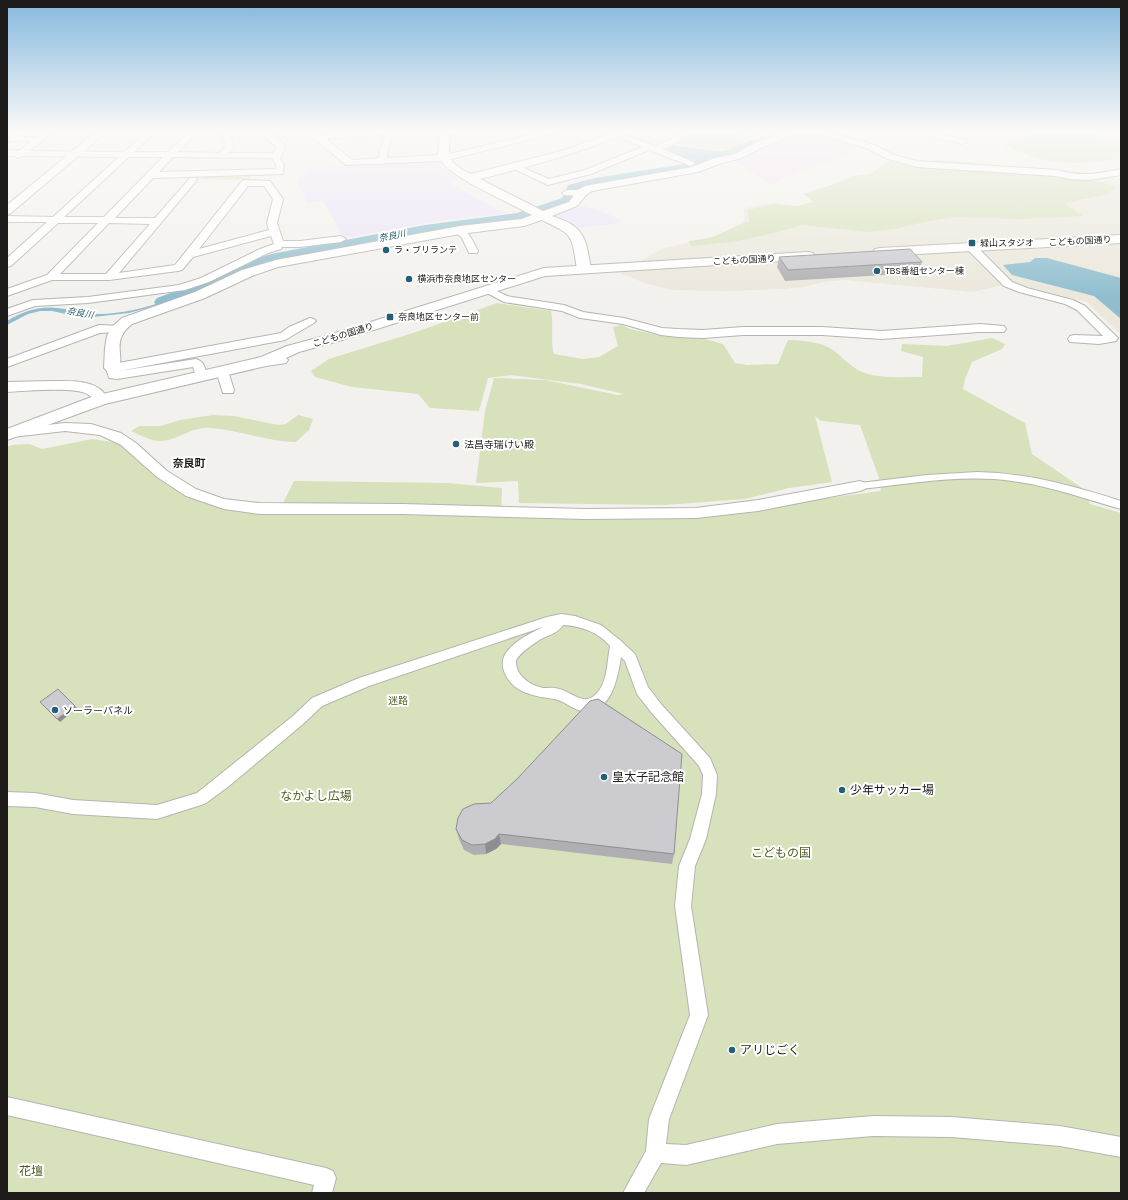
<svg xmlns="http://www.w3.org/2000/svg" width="1128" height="1200" viewBox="0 0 1128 1200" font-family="Poppins,'Noto Sans JP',sans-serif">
  <rect width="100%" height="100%" fill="#f3f1ed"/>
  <!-- built -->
  <path fill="#ebe7db" d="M1121,178V335L1087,302L1012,283L973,292L845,280L823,282L804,287L784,289L727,291L672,290L645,283L620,273L661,249L719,235L741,223L745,218L743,213L745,209L749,207L773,203L866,216L923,213Z"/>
  <!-- education -->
  <path fill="#ece3f8" d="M437,160L442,167L459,179L448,182L506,214L450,219L344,238L323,201L307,203L297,180L307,170L318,168Z
    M583,206L613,216L620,220L621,223L576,228L555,216Z"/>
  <!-- medical -->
  <path fill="#f4e1f1" d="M814,132L862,145L835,161L804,170L771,184L732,160L746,157L768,146L801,134Z"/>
  <!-- green -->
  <path fill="#d7e1bb" d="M694,130C714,130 731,128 748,139L729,151L672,144Z
    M1038,130H1092L1091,133C1100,139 1111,140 1121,136V159C1073,165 1049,167 1004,145Z
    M932,160L974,163L1094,180L1116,187L1109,194L1064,203L1083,216L1019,219L957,217L929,221L895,229L868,232L802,225L774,233L732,242L691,246L689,241L710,238L749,221L748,210L773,204L797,206L813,202L803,194L834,184L852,176L870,174L888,161L916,167Z
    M250,176L248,180L200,179L203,177Z
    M497,303L551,311C554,325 550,341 554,354L583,359L599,357L618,346L613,327L622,325L630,329L662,336L705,339L723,344L735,363L747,365L778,364L788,340C803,341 820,341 833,350C842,357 850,366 860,371C876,379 904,377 922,377L923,357L901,351L902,344L947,346L992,338L1005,344L1002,349L972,362L965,379L963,389L1025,423L1032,454L1085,490L1090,504L1121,513V1193H7V447L12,445L29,444L42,449L92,439L119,443L210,502L279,511L294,481L448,483L502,488L501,514L543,516L768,506L881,491L879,478L860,425L821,421L815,416L832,482L789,488L745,499L664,505L519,503L518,481L476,483L485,411L494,378L546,380L617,395L624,394L581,384L511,375L488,378L479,411L430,408L418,394L352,387L315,377L311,371L329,359L416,332Z
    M213,415L234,416L278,425L286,424L298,415L313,419L309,430L296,442C267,442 240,430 211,428C192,426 178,441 160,441C151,441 140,435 131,431L140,426H161L180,420Z"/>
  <!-- water -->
  <path fill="#90becf" d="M672,145L727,152L695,161L663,150Z
    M1035,258H1047L1121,278V319L1094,296L1012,275L1003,265L1030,262Z
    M202,286L204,289L176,300L129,313L84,318L52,311H40L28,314L7,325V321C22,312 38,306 56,308C72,309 85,315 101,314C135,313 171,300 202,286Z"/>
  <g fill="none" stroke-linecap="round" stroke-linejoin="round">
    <!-- stream -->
    <path stroke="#90becf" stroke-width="2.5" d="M758,130L761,140"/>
    <!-- river -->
    <path fill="#90becf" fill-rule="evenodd" d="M761,136L766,137L768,140L766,143L738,156L691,171L581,191L575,204L520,223L425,235L276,265L248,274L206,293L171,306L164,308L157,306L154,302L157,298L192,285L234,266L271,254L425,225L517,213L562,198L568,185L595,178L684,164L728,150Z"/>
    <!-- pedestrian casing -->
    <g stroke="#b6b4b0" stroke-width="2">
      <path id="pedestrian" d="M977,472C1027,473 1074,486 1121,501V509C1085,499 1050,486 1012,481C962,474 910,484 860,489L855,486L860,483L927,475Z
        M561,614L575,616L601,625L621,641L635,654L648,687L661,704L710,758L717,775L716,794L706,839L695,866L691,906L708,1015L669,1119L666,1144L686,1145L777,1124L873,1116L951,1117L1060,1126L1121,1137V1157L1060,1146L951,1137L873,1136L777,1144L686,1165L661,1163L644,1193H623L646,1151L649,1119L690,1015L675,906L679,866L690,839L702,794L703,775L699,766L651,712L637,694L625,661L621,657C618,677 611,715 583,711C572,710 564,700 554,699C534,696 512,693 504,671C502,665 502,659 506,653C514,641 531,633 543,627L369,686L322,706L303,724L229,786L206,803L201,805L157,819L73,814L35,807L7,806V792L35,793L73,800L157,805L197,793L293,716L312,698L359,678L547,617ZM563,625C582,626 598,632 610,646C607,661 608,684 595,695C583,706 572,692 559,689C554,687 548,688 543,688C529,685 515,675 516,660C522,651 532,645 541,639C549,635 558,633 563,625Z
        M7,1097L326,1168L333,1171L336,1178L332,1193H312L314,1185L7,1115Z"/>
    </g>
    <!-- minor casing -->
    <g stroke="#b6b4b0" stroke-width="2">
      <path id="minor" d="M19,130H28L20,137H38L47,130H56L29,151L124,152L149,130H157L134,152H168L191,130H199L178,152L220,153L226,146L222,136L227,130H235L230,136L234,146L229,153H273L277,147L269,141L261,130H269C274,136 280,140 285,146L280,159L284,164L283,174L153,178L115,218H155L190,178H196L197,180L119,273L175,265L242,181L245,180L270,181L283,199L277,223L283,241H300L341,236L346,239L341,242L300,247H282L281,249L268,253L209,282L185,290L88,303L35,306L7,316V309L33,300L88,297L179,285L201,278L260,249L274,244L271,236L193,257L182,270L178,271L109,280H52L7,296V289L47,275L98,223H58L11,266L7,267V258L47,222H7V216L53,217L119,157L22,156L18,158L14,156H7V150L19,151L31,141H9V137ZM129,157H163L104,217H64ZM173,157L272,158L276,165V169L159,172ZM248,186H264L273,199L267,223L269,230L199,249ZM109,223L150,224L106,274H60Z
        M394,130L385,162L381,165L377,162L385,135L318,139L314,137L318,135Z
        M456,130H473L469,132L444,136L440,134L441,132Z
        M550,130H562L561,132L443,161L439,158L440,156Z
        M601,130H611L655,146L671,139L684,130H693L677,143L663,149L695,163L691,166L688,165L649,150L591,174L548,185L510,167L511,165H517L549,179L585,170L642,147Z
        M773,130H781L783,138L782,140H776Z
        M808,130H819L872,144L894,155L917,161L1057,170C1083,177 1095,174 1121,169V175C1097,179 1081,183 1056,176L917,167L888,159L866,148L809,132Z
        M930,130H940L937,133L965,140L966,142L962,144L926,135V131Z
        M567,190H580L585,193L580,196L564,195L562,193Z
        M458,227C469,230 473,242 478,251L477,253H469L462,238L453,230Z
        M971,244L975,245L1012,282L1027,288L1073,300L1085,306L1118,338L1116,341L1099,344L1070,342L1068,339L1070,336L1074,335L1103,336L1077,310L1065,304L1019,292L1004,286L967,249L966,247Z
        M489,287L507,296L564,305L583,312L624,318L662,328L678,329L703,330L743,327H822L882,331L980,324L1004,326L1006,329L1004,332H980L882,339L822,335H743L703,338L678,337L661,335L623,324L580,318L562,311L504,302L485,292L483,290Z
        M310,318L314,319L316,321L314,323L285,340L119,371L196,359C205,362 205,368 207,376L205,379H197L193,367L117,379L109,378L106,368L108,365L281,333L289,327Z
        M99,325L121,326L123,329L121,332L100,333L7,367V359Z
        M222,367L226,368L228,371L234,390L233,393H223L216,371L218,368Z
        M65,423L91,424L121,433L136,443L167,471L196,489L224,499L259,503L402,504L585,509L696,508L758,500L860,481L865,483L867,486L865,489L860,491L758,511L696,518L585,519L402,514H259L224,509L186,496L157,477L121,445L100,435L65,431L12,437L7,436V430L12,429Z"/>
    </g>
    <!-- tertiary casing -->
    <g stroke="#b6b4b0" stroke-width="2">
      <path id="tertiary" d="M98,130H109L11,213L7,215V205Z
        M304,130H315L352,160L438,155L440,130H450C449,156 444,161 471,174L565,150L619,130H631L629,132C581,153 531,166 480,179L543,211L569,202L578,190L585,186L692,167L715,158L735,154L755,143L791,130H815L810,133L797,134L763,147L742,158L722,163L698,172L592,191L586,195L577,206L552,216C560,219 569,222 575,227C588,237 588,255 591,269L589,272H579L577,269C571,233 574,236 542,220L524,226L460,234L278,267L252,276L205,298L132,324C109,342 127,357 117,371L112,373L107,371L104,368L105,348L107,336L112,327L122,318L195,292L242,270L276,260L460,226L522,219L532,215C510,203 455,180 441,161L346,165Z
        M53,381C72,381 100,379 108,400L106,403L100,405L94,403C93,401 92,397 89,395C78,386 23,391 7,392V382Z"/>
    </g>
    <!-- secondary casing -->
    <g stroke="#b6b4b0" stroke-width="2">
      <path id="secondary" d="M1121,235V243L880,256L875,255L873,252L875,249L880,248Z
        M808,252L813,253L815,256L813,259L545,276L342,340L299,352L286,358L288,360L286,363L266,366L105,404L7,440V429L94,396L261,357L287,346L332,334L544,268Z"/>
    </g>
    <!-- pedestrian -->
    <use href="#pedestrian" fill="#fff" fill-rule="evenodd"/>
    <!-- minor -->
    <use href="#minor" fill="#fff" fill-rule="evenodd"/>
    <!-- tertiary -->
    <use href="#tertiary" fill="#fff" fill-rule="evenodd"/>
    <!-- secondary -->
    <use href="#secondary" fill="#fff" fill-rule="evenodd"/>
  </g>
  <!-- wall -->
  <path fill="#afafb3" d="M779,257L922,262L918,273L785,281L777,267Z
    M517,779L674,854L672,864L501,844L496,849L486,854L474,855L464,850L459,839L456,829L491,803Z"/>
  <!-- shaded-wall -->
  <path fill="#8e8e92" d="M75,706L77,708L60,722L57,719Z
    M499,834L501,844L496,849L486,854L485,844Z"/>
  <!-- building -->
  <path fill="#cbcbd0" stroke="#8e8e92" d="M910,249L922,262L788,270L779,257Z
    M58,689L75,706L57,719L40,702Z
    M598,699L682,754L674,854L499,834L495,839L485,844L472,845L462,840L456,829L458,818L463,809L474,804L491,803L517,779L590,701Z"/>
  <!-- sky -->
  <linearGradient id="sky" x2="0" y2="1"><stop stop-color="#85b8de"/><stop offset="0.44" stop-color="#faf9f7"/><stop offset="1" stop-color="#faf9f7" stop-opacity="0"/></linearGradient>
  <rect width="1128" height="298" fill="url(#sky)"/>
  <!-- markers -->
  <g fill="#235f77" stroke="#fff" stroke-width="1.5">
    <rect x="968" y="239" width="8" height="8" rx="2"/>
    <circle cx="386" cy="250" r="4"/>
    <circle cx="877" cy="271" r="4"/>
    <circle cx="409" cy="279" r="4"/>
    <rect x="386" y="313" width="8" height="8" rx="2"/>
    <circle cx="456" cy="444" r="4"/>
    <circle cx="55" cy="710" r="4"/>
    <circle cx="604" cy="777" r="4"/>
    <circle cx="842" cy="790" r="4"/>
    <circle cx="732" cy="1050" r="4"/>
  </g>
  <g text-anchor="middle" stroke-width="4" stroke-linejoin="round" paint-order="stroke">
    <!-- far-water labels -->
    <g font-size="9" font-style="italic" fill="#1f5c6f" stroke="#fff">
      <text transform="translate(392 236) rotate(-11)" y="3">奈良川</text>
      <text transform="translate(80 313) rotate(9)" y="3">奈良川</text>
    </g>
    <!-- far-street labels -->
    <g font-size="9" fill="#1d1c1b" stroke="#fff">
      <text transform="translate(1080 241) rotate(-3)" y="3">こどもの国通り</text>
      <text transform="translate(744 260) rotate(-3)" y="3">こどもの国通り</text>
      <text transform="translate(343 335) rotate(-17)" y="3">こどもの国通り</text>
    </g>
    <!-- far-poi labels -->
    <g font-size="9" fill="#1d1c1b" stroke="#fff" text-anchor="start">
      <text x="980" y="246">緑山スタジオ</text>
      <text x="394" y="253">ラ・ブリランテ</text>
      <text x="885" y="274">TBS番組センター棟</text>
      <text x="417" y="282">横浜市奈良地区センター</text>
      <text x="398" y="320">奈良地区センター前</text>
    </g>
    <!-- poi labels -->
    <g font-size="10" fill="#1d1c1b" stroke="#fff" text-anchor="start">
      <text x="464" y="448">法昌寺瑞けい殿</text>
      <text x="63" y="714">ソーラーパネル</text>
    </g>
    <!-- park labels -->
    <g font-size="10" fill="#515e22" stroke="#fff">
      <text x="398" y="704">迷路</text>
    </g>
    <!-- neighbourhood labels -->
    <g font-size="11" font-weight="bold" fill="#1d1c1b" stroke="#fff">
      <text x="189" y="467">奈良町</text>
    </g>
    <!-- near-poi labels -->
    <g font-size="12" fill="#1d1c1b" stroke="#fff" text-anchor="start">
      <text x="612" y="781">皇太子記念館</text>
      <text x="850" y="794">少年サッカー場</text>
      <text x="740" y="1054">アリじごく</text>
    </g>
    <!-- near-park labels -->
    <g font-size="12" fill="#515e22" stroke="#fff">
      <text x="316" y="800">なかよし広場</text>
      <text x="781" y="857">こどもの国</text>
      <text x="31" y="1175">花壇</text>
    </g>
  </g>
  <!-- border -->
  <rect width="1128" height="1200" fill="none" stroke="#1d1c1b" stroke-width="16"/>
</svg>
